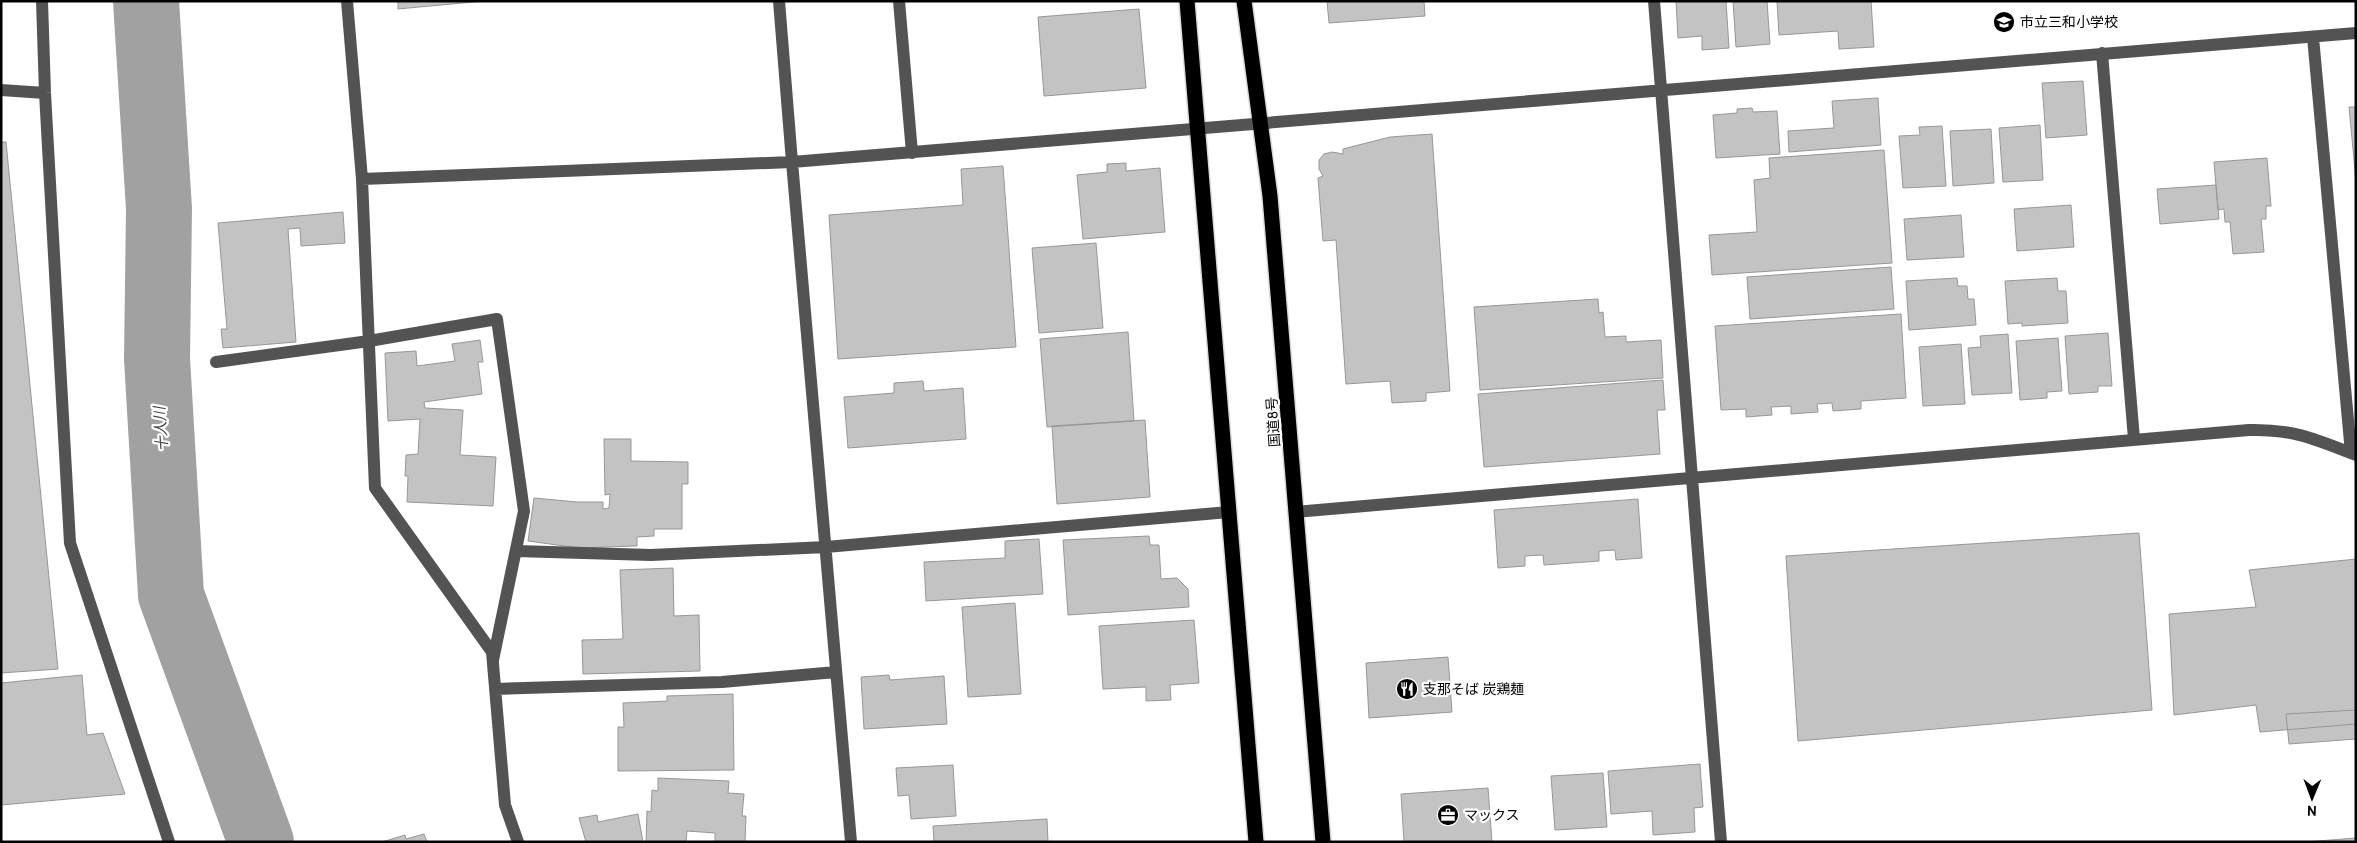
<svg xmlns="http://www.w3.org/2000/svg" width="2357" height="843" viewBox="0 0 2357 843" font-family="Overpass,'Noto Sans JP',sans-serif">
  <rect width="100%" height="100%" fill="#fff"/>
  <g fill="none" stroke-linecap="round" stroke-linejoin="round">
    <!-- river -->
    <path stroke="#a1a1a1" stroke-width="66" d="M146,1L159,209L157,359L171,595L261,842"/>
  </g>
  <!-- building -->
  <path fill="#c3c3c3" stroke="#979797" d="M398,1H484L398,9Z
    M1327,1H1424L1425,16L1329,23Z
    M1676,1H1726L1729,48L1702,50V36L1678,38Z
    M1733,1H1767L1770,44L1736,47Z
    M1777,1H1871L1874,47L1839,49L1838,31L1779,35Z
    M1139,9L1146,88L1044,96L1038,17Z
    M2083,81L2087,135L2046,138L2042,83Z
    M1878,98L1881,145L1789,152L1788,131L1834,128L1832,101Z
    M2349,107H2356V181Z
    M1752,108L1753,112L1777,111L1780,154L1716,158L1713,115L1737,113V109Z
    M2040,125L2043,180L2003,182L1999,128Z
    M1942,126L1946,186L1903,188L1899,136L1920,135L1919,127Z
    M1991,129L1994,183L1953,186L1950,131Z
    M1432,134L1450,391L1426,393V401L1392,403L1390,381L1346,384L1336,240L1323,241L1318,178L1323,176L1319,169V160L1324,154L1332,152L1343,154V149L1390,137Z
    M1,142H6L58,669L1,673Z
    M1884,150L1892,263L1712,275L1709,235L1757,232L1754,180L1770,178L1769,158Z
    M2267,158L2271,206H2266V219H2261L2264,252L2233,254L2230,222H2225L2224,209L2218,210L2214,162Z
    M1126,163V171L1160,168L1165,232L1083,239L1077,175L1107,172V164Z
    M1003,166L1016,347L838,359L829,215L963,205L961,169Z
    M2216,185L2219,219L2160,224L2157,189Z
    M2071,205L2074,247L2017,251L2014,209Z
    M343,212L345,243L301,246L300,228L288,229L296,342L223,348L221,329H227L218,223Z
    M1961,215L1964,257L1907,260L1904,219Z
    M1096,243L1103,328L1039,333L1032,248Z
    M1891,267L1894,309L1750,319L1747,277Z
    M1957,278L1958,286H1967L1968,299H1974L1976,325L1909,330L1906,281Z
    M2057,278L2058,291H2066L2068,323L2022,326V323L2008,324L2005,281Z
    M1598,299L1599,313L1603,312L1605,337L1626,336V342L1661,340L1663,378L1480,390L1474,307Z
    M1901,314L1906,398L1861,401V409L1833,411L1832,403L1817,404L1818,412L1791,414V406L1771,407L1772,415L1746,417V409L1721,410L1715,326Z
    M1128,332L1134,421L1047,427L1040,339Z
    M2108,333L2112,386H2098V392L2069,394L2065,336Z
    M2008,334L2012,393L1972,395L1968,348L1981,347L1980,336Z
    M2058,338L2062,391L2047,392V398L2020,400L2016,341Z
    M480,340L483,362H478L482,394L424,402L425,408L463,410L460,455L496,457L493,506L407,502L408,476H405L406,455L418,454L420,419L388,421L385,353L416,351L417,366L455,361L452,344Z
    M1961,344L1965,404L1923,406L1919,347Z
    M1663,380L1665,410H1657L1660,454L1484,467L1478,394Z
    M923,381L924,391L963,388L966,439L848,448L844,397L894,393V383Z
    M1145,420L1150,497L1057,504L1052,426Z
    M604,439H631V461L688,462V484H682V529H654V536L637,537V546H634L579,548L528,541L534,498L577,502H603V509L609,508L610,494L605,495Z
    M1638,499L1642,558L1616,560L1615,550L1599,551V561L1544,565L1543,555L1525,556V566L1498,568L1494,510Z
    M2139,533L2152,710L1798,741L1786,556Z
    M1149,536L1150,545H1159L1161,579L1177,578L1188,589L1189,607L1068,615L1063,540Z
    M1039,539L1043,594L926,601L924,562L1005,558V541Z
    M2356,559V724L2260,732L2256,705L2174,715L2169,614L2256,607L2249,570Z
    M673,568L674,616L699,615L700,671L583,674L582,640L623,639L620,570Z
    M1015,603L1021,694L968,697L962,607Z
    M1194,620L1199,683L1170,685L1171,700L1146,701V687L1103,689L1099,626Z
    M1448,657L1452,712L1369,718L1366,663Z
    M82,675L87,735L103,733L125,794L1,805V683Z
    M889,675L890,680L944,676L947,724L864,729L861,677Z
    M733,694L734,770L618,771V727H624L623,703L667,701V696Z
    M2356,710V739L2289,744L2286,714Z
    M1700,764L1703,807L1694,808L1695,832L1653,835L1652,811L1611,814L1608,771Z
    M953,765L956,816L911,819L909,795L898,796L896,768Z
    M1603,773L1607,827L1555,830L1551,776Z
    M658,778L729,781L728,793L744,794L742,816H746L745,842H715V833L687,831L686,842H646L647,811L651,812L652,790L658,791Z
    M1488,788L1492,842H1404L1401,794Z
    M638,814L643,842H586L579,818L597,815L598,822Z
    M1047,819L1048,842H934L933,826Z
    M424,834L427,842H382L405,835L406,839Z
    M2356,838V842H2305Z"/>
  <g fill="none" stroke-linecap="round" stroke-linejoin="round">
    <!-- highway casing -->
    <g stroke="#dbdbdb" stroke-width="18">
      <path id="highway" d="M1187,1L1256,842
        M1244,1L1270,196L1323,842"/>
    </g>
    <!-- minor -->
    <path stroke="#535353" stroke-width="12" d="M42,1L45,93L70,543L169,842
      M347,1L362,179L792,162L851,842
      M779,1L792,162L2356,33
      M899,1L912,153
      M1654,1L1721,842
      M2313,37L2351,453
      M2102,53L2134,439
      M1,90L45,93
      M362,179L375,488L492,652L505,805L518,842
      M216,362L369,341L497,319L524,511L493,660
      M1295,512L2249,430C2294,429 2315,439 2356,455
      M516,551L651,555L826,547L1229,512
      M495,689L722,682L836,672"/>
    <!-- highway -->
    <use href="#highway" stroke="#000" stroke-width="15"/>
  </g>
  <!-- icons -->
  <defs>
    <g id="school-disc" transform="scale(1.125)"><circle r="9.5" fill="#000" stroke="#fff"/><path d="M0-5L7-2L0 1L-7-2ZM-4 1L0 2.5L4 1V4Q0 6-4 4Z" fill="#fff"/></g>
    <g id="restaurant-disc" transform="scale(1.125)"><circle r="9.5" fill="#000" stroke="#fff"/><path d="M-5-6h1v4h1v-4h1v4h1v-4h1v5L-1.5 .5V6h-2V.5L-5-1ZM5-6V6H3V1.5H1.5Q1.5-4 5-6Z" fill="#fff"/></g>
    <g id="office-disc" transform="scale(1.125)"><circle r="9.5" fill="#000" stroke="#fff"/><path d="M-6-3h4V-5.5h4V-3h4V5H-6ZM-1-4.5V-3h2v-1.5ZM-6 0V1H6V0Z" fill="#fff"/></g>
  </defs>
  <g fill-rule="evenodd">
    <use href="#school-disc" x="2004" y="22"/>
    <use href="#restaurant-disc" x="1407" y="689"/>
    <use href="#office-disc" x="1448" y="815"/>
  </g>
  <g text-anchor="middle" stroke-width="4.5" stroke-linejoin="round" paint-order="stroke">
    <!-- poi labels -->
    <g font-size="14" fill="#000" stroke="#fff" text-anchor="start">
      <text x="2020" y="27">市立三和小学校</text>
      <text x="1423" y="694">支那そば 炭鶏麺</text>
      <text x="1464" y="820">マックス</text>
    </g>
    <!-- street labels -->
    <g font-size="14" fill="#000" stroke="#fff">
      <text transform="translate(1273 422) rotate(-94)" y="5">国道8号</text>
    </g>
    <!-- water labels -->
    <g font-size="15" font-style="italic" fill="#424242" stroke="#fff">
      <text transform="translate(161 429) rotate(-94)" y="5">十人川</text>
    </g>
  </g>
  <!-- border -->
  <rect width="2357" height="843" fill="none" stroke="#000000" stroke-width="5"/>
  <!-- north arrow -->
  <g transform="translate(2312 798) rotate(181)" stroke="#ffffff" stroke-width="4" paint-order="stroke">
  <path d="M0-4L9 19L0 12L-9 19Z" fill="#000000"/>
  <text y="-8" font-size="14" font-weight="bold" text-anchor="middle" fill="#000000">N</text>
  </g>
</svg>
